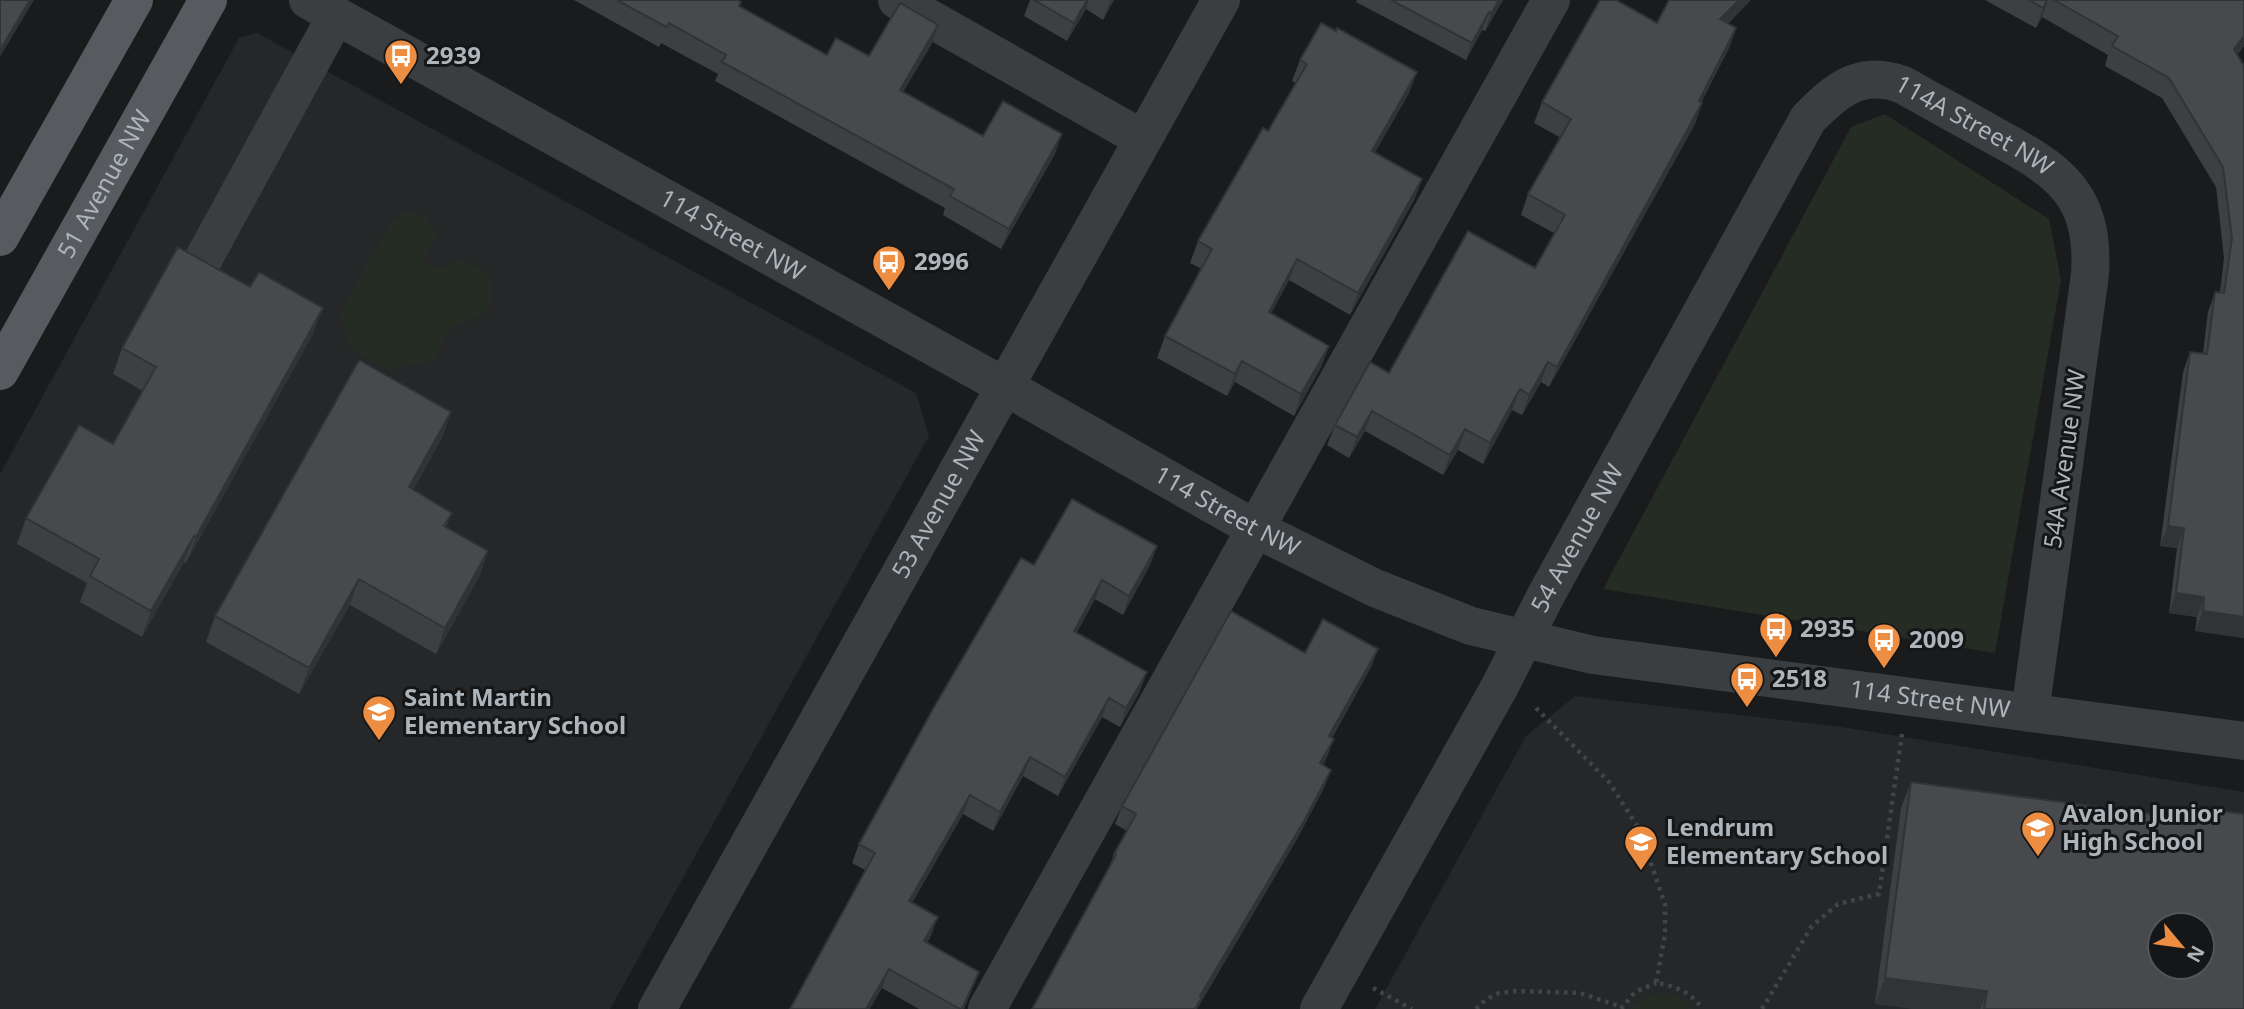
<svg xmlns="http://www.w3.org/2000/svg" width="2244" height="1009" viewBox="0 0 2244 1009" font-family="'Noto Sans',sans-serif">
  <rect width="100%" height="100%" fill="#1a1b1c"/>
  <!-- built -->
  <path fill="#262729" fill-rule="evenodd" d="M257,33L916,393L929,436L610,1009H0V474L239,38Z
    M1575,696L1842,727L2244,792V1009H1375L1526,736ZM2160,925H2202V967H2160Z"/>
  <!-- green -->
  <path fill="#252c24" d="M1885,114L2049,219L2061,280L1995,653L1603,589L1851,127Z
    M407,210L428,219L436,232L423,263L437,270L463,259C492,275 501,283 484,315L453,326L431,362L386,370L350,347L339,315L388,226Z
    M1667,992L1682,998L1693,1009H1629L1649,994Z"/>
  <g fill="none" stroke-linecap="round" stroke-linejoin="round">
    <!-- path -->
    <path stroke="#414548" stroke-width="4.5" stroke-dasharray="3.5 5" stroke-linecap="butt" d="M1536,708L1609,782L1639,829L1665,904V934L1656,983C1674,985 1693,993 1702,1009
      M1373,988L1412,1009
      M1476,1009L1485,1000L1499,993L1517,991L1580,993L1622,1007
      M1621,1009L1635,992L1656,983
      M1762,1009L1812,926L1838,904L1879,894L1902,734"/>
    <!-- minor -->
    <g stroke="#3b3e41" stroke-width="38">
      <path id="s1" d="M308,0L1004,386L1254,528L1375,588L1471,626L1593,655L2244,741"/>
      <path d="M897,0L1143,139"/>
      <path d="M199,267L336,16"/>
      <path id="s2" d="M657,1009L1221,0"/>
      <path d="M987,1009L1551,0"/>
      <path id="s3" d="M1319,1009L1500,686L1545,597L1808,119C1836,90 1861,69 1903,85C1933,102 1963,118 1993,135C2058,170 2095,193 2090,274L2030,713"/>
    </g>
    <!-- major -->
    <g stroke="#575b60" stroke-width="38">
      <path d="M0,237L134,0"/>
      <path id="s4" d="M0,371L208,0"/>
    </g>
  </g>
  <!-- wall -->
  <path fill="#3d3f41" d="M574,0H738L740,6L827,55L869,56L938,25L931,45L903,92L983,136L1055,154L1001,249L943,215L945,208L715,81L718,74L661,43L659,47Z
    M1030,0H1114L1103,20L1086,9L1067,41L1024,16Z
    M1357,0H1503L1485,31L1482,30L1466,60L1356,2Z
    M1985,0H2244V46L2237,55L2244,638L2195,631L2197,617L2169,613L2177,548L2160,546L2183,372L2190,352L2203,353L2208,312L2215,292H2220L2224,258L2216,187L2162,98L2105,66L2108,55L2042,17L2036,28Z
    M1657,23L1729,24L1736,28L1729,48L1701,103H1702L1695,124L1549,387L1541,382L1522,415L1512,410L1483,464L1458,450L1443,475L1365,431L1349,458L1327,445L1335,425L1389,373L1535,268L1554,233L1521,215L1528,194L1561,138L1534,123L1542,102Z
    M1300,60L1409,93L1375,152L1422,179L1414,200L1350,315L1289,280L1271,313L1329,346L1321,367L1294,416L1235,382L1227,396L1157,358L1165,336L1202,269L1190,263L1198,241L1268,131L1296,83L1292,81Z
    M313,334L186,563L184,562L142,637L80,602L87,583L17,544L26,518L113,444L143,391L113,374L122,348Z
    M451,412L442,438L413,490L452,513L446,527L488,551L479,577L436,654L350,605L299,694L206,642L215,616Z
    M1157,546L1150,565L1123,615L1095,599L1077,632L1140,691L1120,727L1102,717L1058,796L1023,776L993,831L963,814L912,903L938,917L927,942L979,972L964,1009H919L882,988L865,870L852,863L859,844L1034,565Z
    M1378,649L1371,667L1332,738L1327,757L1323,765L1331,770L1324,788L1297,839L1197,1009H1032L1108,870L1114,854L1127,831L1115,824L1122,806L1305,653Z
    M1911,782L2186,818L2191,807L2244,1009H1915L1875,1004L1901,808Z"/>
  <!-- shaded-wall -->
  <path fill="#323335" d="M30,0H34L0,57V50Z
    M1087,0H1089L1086,9L1067,41L1074,23Z
    M1111,0H1114L1103,20L1110,1Z
    M1499,0H1503L1485,31L1491,14Z
    M1739,0H1751L1713,40L1720,19Z
    M2048,0L2042,17L2036,28L2043,8Z
    M1489,12L1482,30L1466,60L1472,43Z
    M938,25L931,45L893,109L900,90Z
    M1736,28L1729,48L1691,122L1699,101Z
    M2244,36V46L2227,69L2234,49Z
    M1417,72L1409,93L1364,172L1372,151Z
    M1702,103L1695,124L1549,387L1557,367Z
    M1062,134L1055,154L1001,249L1009,229Z
    M1422,179L1414,200L1350,315L1358,293Z
    M1297,259L1289,280L1261,333L1269,312Z
    M323,308L313,334L186,563L196,537Z
    M1329,346L1321,367L1294,416L1301,394Z
    M1242,361L1235,382L1227,396L1235,374Z
    M1548,362L1541,382L1522,415L1529,395Z
    M1520,389L1512,410L1483,464L1490,443Z
    M1372,411L1365,431L1349,458L1357,437Z
    M451,412L442,438L399,514L409,487Z
    M1465,429L1458,450L1443,475L1450,455Z
    M2168,526L2184,528L2177,548L2160,546Z
    M194,536L184,562L142,637L151,611Z
    M1157,546L1150,565L1123,615L1129,596Z
    M488,551L479,577L436,654L445,628Z
    M359,579L350,605L299,694L309,668Z
    M1102,580L1095,599L1067,650L1074,631Z
    M2176,593L2204,597L2197,617L2169,613Z
    M2203,611L2244,617V638L2195,631Z
    M1378,649L1371,667L1323,755L1329,736Z
    M1147,672L1140,691L1120,727L1126,708Z
    M1109,698L1102,717L1058,796L1065,777Z
    M1334,739L1327,757L1313,782L1320,763Z
    M1030,757L1023,776L993,831L1000,812Z
    M1331,770L1324,788L1297,839L1197,1009H1195L1200,996Z
    M970,795L963,814L902,920L909,901Z
    M938,917L931,936L918,960L924,941Z
    M889,969L882,988L870,1009H866Z
    M979,972L964,1009H962Z
    M1885,978L1987,991L1980,1009H1915L1875,1004Z"/>
  <!-- building -->
  <path fill="#47494c" stroke="#323335" stroke-width="2" fill-rule="evenodd" d="M0,0H30L0,50Z
    M617,0H738L741,2L739,6L827,55L836,38L869,56L900,3L938,25L900,90L983,136L1003,101L1062,134L1009,229L950,196L954,189L722,62L726,55L669,23L666,27Z
    M1034,0H1087L1074,23Z
    M1391,0H1499L1491,14L1489,12L1472,43Z
    M1600,0H1616L1657,23L1669,0H1739L1720,19L1736,28L1699,101L1702,103L1557,367L1548,362L1529,395L1520,389L1490,443L1465,429L1450,455L1372,411L1357,437L1335,425L1370,362L1389,373L1468,231L1535,268L1565,215L1528,194L1571,119L1542,102Z
    M2029,0H2047L2043,8Z
    M2054,0H2244V36L2234,49L2244,66V617L2203,611L2204,597L2176,593L2184,528L2168,526L2190,352L2207,354L2215,292L2224,293L2232,238L2223,167L2169,78L2112,46L2118,36Z
    M1321,23L1336,31L1337,28L1417,72L1372,151L1422,179L1358,293L1297,259L1269,312L1329,346L1301,394L1242,361L1235,374L1165,336L1212,249L1198,241L1263,128L1268,131L1307,64L1300,60Z
    M178,247L250,287L259,272L323,308L196,537L194,536L151,611L90,576L99,559L26,518L79,425L113,444L156,367L122,348Z
    M359,360L451,412L409,487L452,513L444,526L488,551L445,628L359,579L309,668L215,616Z
    M1072,499L1157,546L1129,596L1102,580L1074,631L1147,672L1126,708L1109,698L1065,777L1030,757L1000,812L970,795L909,901L938,917L924,941L979,972L962,1009H960L889,969L866,1009H790L875,853L859,844L933,709L1021,558L1034,565Z
    M1231,611L1305,653L1323,619L1378,649L1329,736L1334,739L1320,763L1331,770L1304,821L1200,996L1202,997L1195,1009H1032L1116,855L1114,854L1136,814L1122,806Z
    M1911,782L2189,819L2191,807L2244,814V1009H1984L1987,991L1885,978ZM2160,925H2202V967H2160Z"/>
  <!-- icons -->
  <defs>
    <g id="bus-pin" transform="scale(1.75)"><path d="M0 17L-7.5 6A9.5 9.5 0 1 1 7.5 6Z" fill="#ec8d42" stroke="#151617"/><path d="M-5-6H5V4H4V6H2V4H-2V6H-4V4H-5ZM-3.5-4V0h7V-4ZM-3.5 1.2v1.5H-2V1.2ZM2 1.2v1.5H3.5V1.2Z" fill="#fff"/></g>
    <g id="school-pin" transform="scale(1.75)"><path d="M0 17L-7.5 6A9.5 9.5 0 1 1 7.5 6Z" fill="#ec8d42" stroke="#151617"/><path d="M0-5L7-2L0 1L-7-2ZM-4 1L0 2.5L4 1V4Q0 6-4 4Z" fill="#fff"/></g>
  </defs>
  <g fill-rule="evenodd">
    <use href="#bus-pin" x="401" y="56"/>
    <use href="#bus-pin" x="889" y="262"/>
    <use href="#bus-pin" x="1776" y="629"/>
    <use href="#bus-pin" x="1884" y="640"/>
    <use href="#bus-pin" x="1747" y="679"/>
    <use href="#school-pin" x="379" y="712"/>
    <use href="#school-pin" x="2038" y="828"/>
    <use href="#school-pin" x="1641" y="842"/>
  </g>
  <g text-anchor="middle" stroke-width="6" stroke-linejoin="round" paint-order="stroke">
    <!-- poi labels -->
    <g font-size="24" font-weight="bold" fill="#adb5bb" stroke="#151617" text-anchor="start">
      <text x="426" y="64">2939</text>
      <text x="914" y="270">2996</text>
      <text x="1800" y="637">2935</text>
      <text x="1909" y="648">2009</text>
      <text x="1772" y="687">2518</text>
      <text x="404" y="706">Saint Martin<tspan x="404" dy="28">Elementary School</tspan></text>
      <text x="2062" y="822">Avalon Junior<tspan x="2062" dy="28">High School</tspan></text>
      <text x="1666" y="836">Lendrum<tspan x="1666" dy="28">Elementary School</tspan></text>
    </g>
    <!-- street labels -->
    <g font-size="24" fill="#adb5bb" stroke="#151617">
      <text dy="8" stroke="none"><textPath href="#s3" startOffset="1206">114A Street NW</textPath></text>
      <text dy="8" stroke="none"><textPath href="#s4" startOffset="214">51 Avenue NW</textPath></text>
      <text dy="8" stroke="none"><textPath href="#s1" startOffset="485">114 Street NW</textPath></text>
      <text transform="translate(2065 459) rotate(-82)" y="8">54A Avenue NW</text>
      <text dy="8" stroke="none"><textPath href="#s2" startOffset="578">53 Avenue NW</textPath></text>
      <text dy="8" stroke="none"><textPath href="#s1" startOffset="1052">114 Street NW</textPath></text>
      <text dy="8" stroke="none"><textPath href="#s3" startOffset="537">54 Avenue NW</textPath></text>
      <text dy="8" stroke="none"><textPath href="#s1" startOffset="1787">114 Street NW</textPath></text>
    </g>
  </g>
  <!-- north arrow -->
  <g transform="translate(2181 946) rotate(119)"><circle r="33" fill="#151617" stroke="#525659" stroke-width="2"/>
  <path d="M0-5L12 26L0 18L-12 26Z" fill="#ec8d42"/>
  <text y="-10" font-size="19" font-weight="bold" text-anchor="middle" fill="#adb5bb">N</text>
  </g>
</svg>
